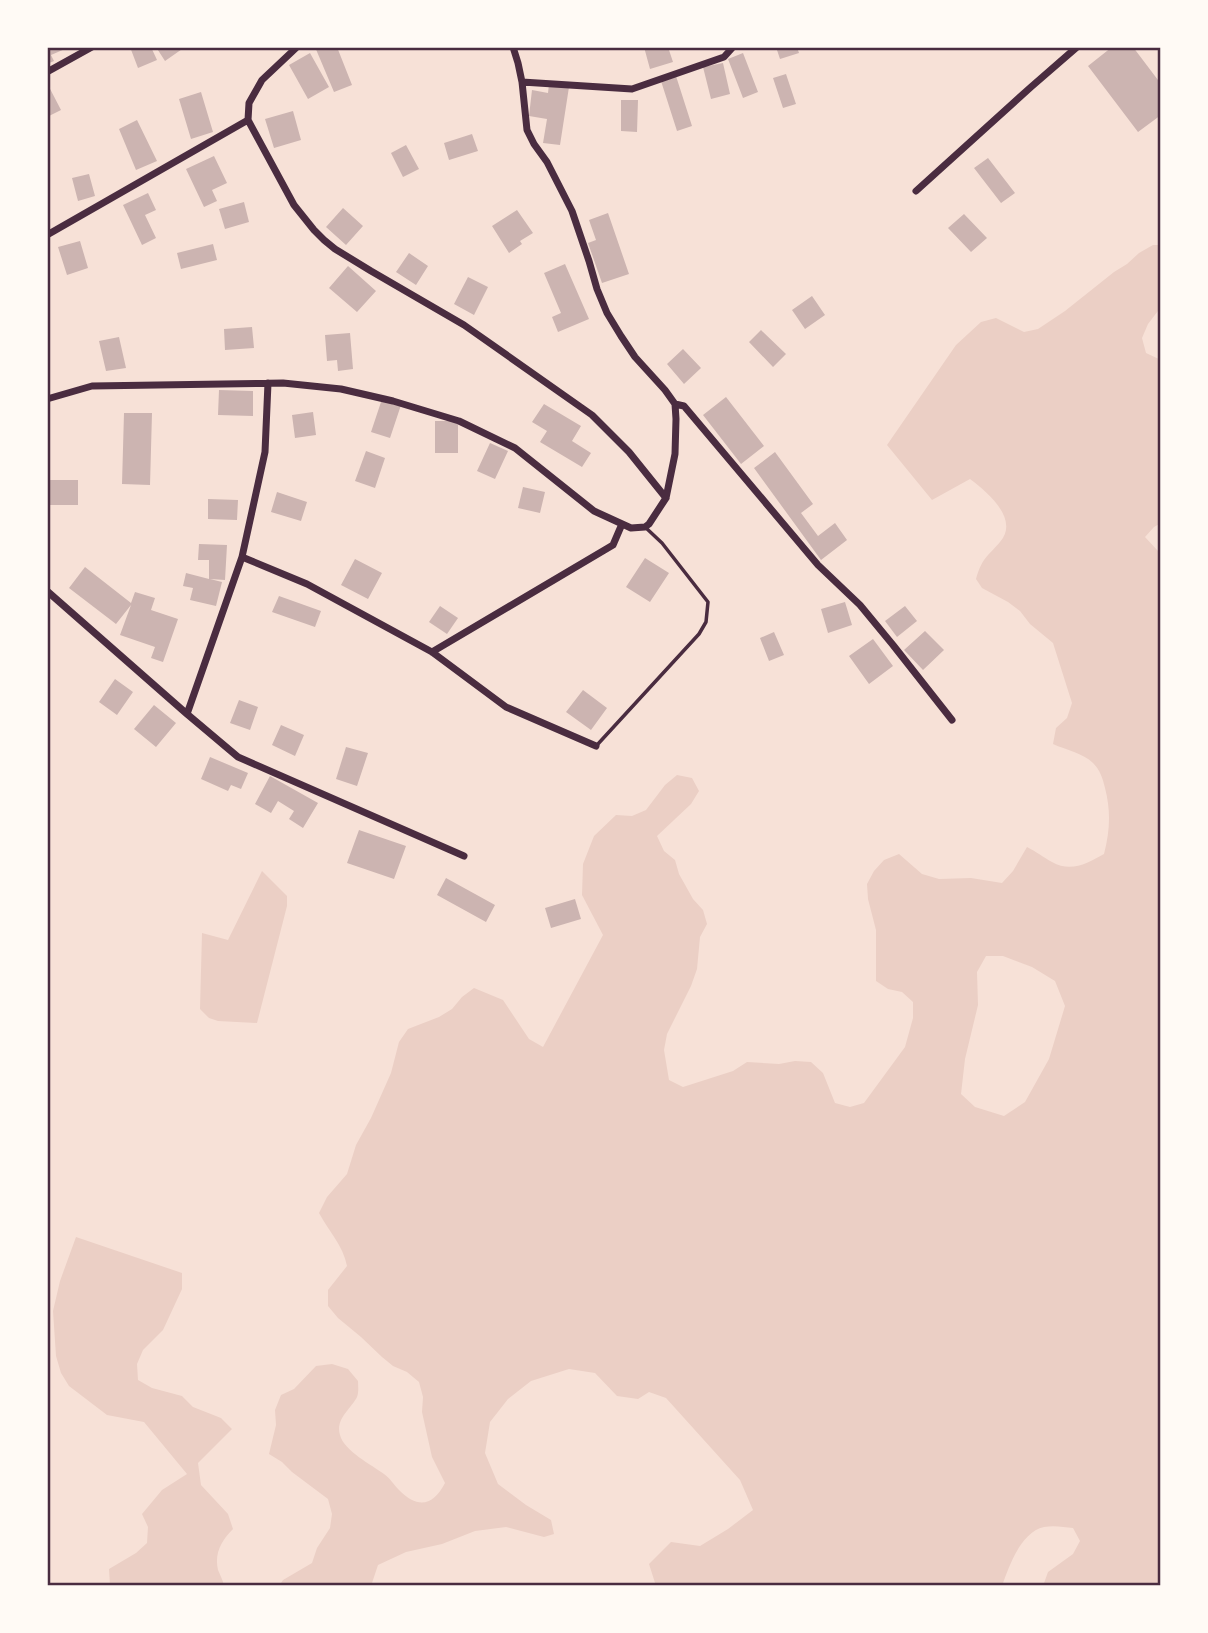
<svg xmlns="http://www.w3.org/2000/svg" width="1208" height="1633" viewBox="0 0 1208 1633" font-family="'Roboto Condensed',sans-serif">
  <rect width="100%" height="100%" fill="#f7e1d7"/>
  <!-- green -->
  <path fill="#ebcfc5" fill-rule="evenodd" d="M1153,245H1161V307L1148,324L1142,338L1146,353L1161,360V523L1154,527L1145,537L1158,551H1161V1586H1043L1048,1572L1073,1554L1080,1541L1073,1528C1064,1527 1054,1525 1044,1527C1021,1532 1009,1566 1002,1586H656L649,1564L671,1542L700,1546L728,1529L753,1510L740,1480L666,1398L649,1392L638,1399L617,1396L595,1373L569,1369L531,1381L508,1399L490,1422L485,1453L498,1484L526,1505L551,1520L554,1534L544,1537L506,1527L475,1531L442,1544L406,1552L378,1565L371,1586H279L283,1580L312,1563L317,1548L330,1528L332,1514L328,1499L292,1472L282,1462L269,1454L276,1425L275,1410L281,1395L294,1389L316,1366L332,1364L348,1369L358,1381C358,1386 359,1392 357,1397C351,1409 335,1419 340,1435C344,1451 372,1465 384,1474C390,1478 394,1485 399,1490C418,1509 433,1506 445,1483L432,1457L422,1412L423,1397L419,1382L407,1372L393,1366L382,1357L361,1337L338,1318L328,1306V1290L347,1266C343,1245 329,1232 319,1213L327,1197L347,1174L356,1145L371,1118L391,1073L399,1042L408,1029L439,1017L452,1009L462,997L474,988L503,1000L529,1039L543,1047L603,935L582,895L583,864L594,836L616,815L632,816L646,810L665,785L677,775L692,778L699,791L691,804L657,836L664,851L675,860L679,874L693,899L703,910L707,924L700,937L697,969L691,986L667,1034L664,1050L669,1080L683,1087L733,1071L747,1062L779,1064L795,1061L811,1062L823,1073L835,1103L850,1107L864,1103L905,1047L913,1018V1002L902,992L888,989L876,981V930L868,899L867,884L874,871L884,860L899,854L922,874L939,879L971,878L1002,883L1013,871L1027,847C1037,852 1043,857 1052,862C1071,873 1088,863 1104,854C1110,831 1111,811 1105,788C1103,779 1100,770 1093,763C1083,753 1066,750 1053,744L1056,728L1067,718L1072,703L1053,643L1030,624L1020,611L1008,602L982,588L976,579C982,558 987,557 1000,542C1020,519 987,492 970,479L932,500L887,445L956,345L981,322L996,318L1024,332L1038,329L1065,311L1114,272L1127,264L1139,253ZM986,956H1003L1032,967L1055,981L1065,1006L1049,1059L1025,1102L1004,1116L975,1107L961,1094L965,1059L978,1005L977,972Z
    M262,871L287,896V906L257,1023L218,1021L209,1018L200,1009L202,933L228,940Z
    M76,1237L182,1273V1289L163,1330L143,1350L137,1364L138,1380L152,1388L182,1396L193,1407L221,1418L232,1429L198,1463L201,1485L228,1514L233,1529C222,1540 214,1553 218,1570C220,1575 223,1580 224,1586L110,1585L109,1569L136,1553L147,1543L148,1527L142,1514L162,1490L187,1474L144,1422L107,1415L69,1386L61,1373L56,1356L53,1311L60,1281Z"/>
  <!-- building -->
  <path fill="#ccb4b1" d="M47,47H64L65,49L51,55L54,61L47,64Z
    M130,47H151L157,60L138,68Z
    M156,47H185L165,61Z
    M315,47H337L352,85L334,92Z
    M644,47H668L673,62L650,69Z
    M776,47H797L799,53L780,59Z
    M1112,47H1133L1161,84V115L1138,132L1088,66Z
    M310,53L329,87L308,99L289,65Z
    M743,53L758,92L743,98L728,59Z
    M723,63L730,94L711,99L703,67Z
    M786,74L796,104L783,108L773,78Z
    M676,76L692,126L677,131L661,81Z
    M47,83L61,110L47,117Z
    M549,84L569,87L560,145L543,143L547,119L529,116L532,90L548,93Z
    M201,92L213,132L191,139L179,99Z
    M621,100H638L637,132L621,131Z
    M293,111L301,140L274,148L265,119Z
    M137,120L157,161L136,170L119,129Z
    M472,134L478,151L449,160L444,143Z
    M406,145L419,169L403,177L391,153Z
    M214,156L227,183L212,190L217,201L204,207L186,169Z
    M988,158L1015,193L1001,203L974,168Z
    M89,174L95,196L78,201L72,178Z
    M148,193L156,210L145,215L156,238L142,245L123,205Z
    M244,202L249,222L225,229L219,209Z
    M343,208L363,226L346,245L326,227Z
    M517,210L533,233L520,241L522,244L509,253L492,226Z
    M608,213L629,274L602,283L588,243L596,240L589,220Z
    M964,214L987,238L971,252L948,228Z
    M80,241L88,268L67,275L58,247Z
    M213,244L217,260L181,269L177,253Z
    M409,253L428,266L416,285L396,272Z
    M565,264L589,319L558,332L552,317L561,313L544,273Z
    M348,266L376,291L357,312L329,288Z
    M468,277L488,287L474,315L454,304Z
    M812,296L825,315L805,329L792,310Z
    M252,327L254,348L225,350L224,329Z
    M761,330L786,354L773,367L749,342Z
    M350,333L353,369L338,371L337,360L327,361L325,335Z
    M119,337L126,368L106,371L99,341Z
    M683,349L701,368L684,384L667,364Z
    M219,390L253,391V416L218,415Z
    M726,397L764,446L741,464L703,415Z
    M382,399L401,405L390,438L371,432Z
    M544,404L581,426L572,441L591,453L582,467L540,442L547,431L532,422Z
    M313,412L316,435L295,438L292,415Z
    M124,413H152L150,485L122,484Z
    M435,421H458V453H435Z
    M490,443L508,451L495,479L477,471Z
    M366,451L385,458L375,488L355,481Z
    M775,452L813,504L801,513L818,536L835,523L847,540L821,560L754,468Z
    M47,480H78V505H47Z
    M523,487L545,492L540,513L518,508Z
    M277,492L307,502L301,521L271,512Z
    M208,499L238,500L237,520L208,519Z
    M199,544L227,545L225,580L210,579L222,582L216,606L190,600L193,588L183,586L186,573L209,579V560H198Z
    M645,558L669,573L650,602L626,587Z
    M355,559L382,573L368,599L341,585Z
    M85,567L131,603L135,592L155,598L151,610L178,619L163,662L151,658L155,647L120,635L131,605L116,624L69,588Z
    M279,596L321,611L315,627L272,612Z
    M845,602L852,625L828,633L821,609Z
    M440,606L458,618L447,634L429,622Z
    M905,606L917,621L897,637L885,621Z
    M925,631L944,650L923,670L904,650Z
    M774,632L784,655L769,661L760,638Z
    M873,639L893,666L869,684L849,656Z
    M115,679L133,692L117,715L99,702Z
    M583,690L607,708L591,730L566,712Z
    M239,700L258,707L250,730L230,723Z
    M154,705L176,723L156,747L134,729Z
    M281,725L304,735L295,756L272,745Z
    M346,747L368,753L357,786L336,779Z
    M210,757L248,773L241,789L231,785L228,791L201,779Z
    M270,776L318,803L303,828L289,819L294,811L278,801L271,813L255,804Z
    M359,830L406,846L394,879L347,863Z
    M446,878L495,905L486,922L437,895Z
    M575,899L581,919L551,928L545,908Z"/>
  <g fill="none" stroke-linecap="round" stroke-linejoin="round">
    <!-- service -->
    <path stroke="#4a2c40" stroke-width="3.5" d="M597,745L699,634L706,622L708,602L662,543L645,527"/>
    <!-- minor -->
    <path stroke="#4a2c40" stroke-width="7" d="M47,72L92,47
      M522,82L632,89L724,57L733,47
      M248,120L294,205L314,230L324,240L335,249L371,271L464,325L592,415L629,452L666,498
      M916,191L1031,87L1077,47
      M47,235L248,120L249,103L262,80L297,47
      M47,399L92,386L283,383L341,389L393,401L459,421L515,448L594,511L631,528L645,527L649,524L666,498L675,454L676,419L675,404L665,390L635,357L621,336L607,313L597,289L589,261L572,211L547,162L534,144L527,130L522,82L518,63L513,47
      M675,404L684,406L818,565L860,605L893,645L952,720
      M242,557L307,584L432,652L506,707L596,746
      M47,591L187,714L242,557L265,452L268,383
      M432,652L613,545L622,524
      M187,714L238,757L464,856"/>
  </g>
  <!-- border -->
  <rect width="1208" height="1633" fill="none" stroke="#fffaf5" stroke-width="98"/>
  <rect x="49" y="49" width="1110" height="1535" fill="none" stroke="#4a2c40" stroke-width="2.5"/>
</svg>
